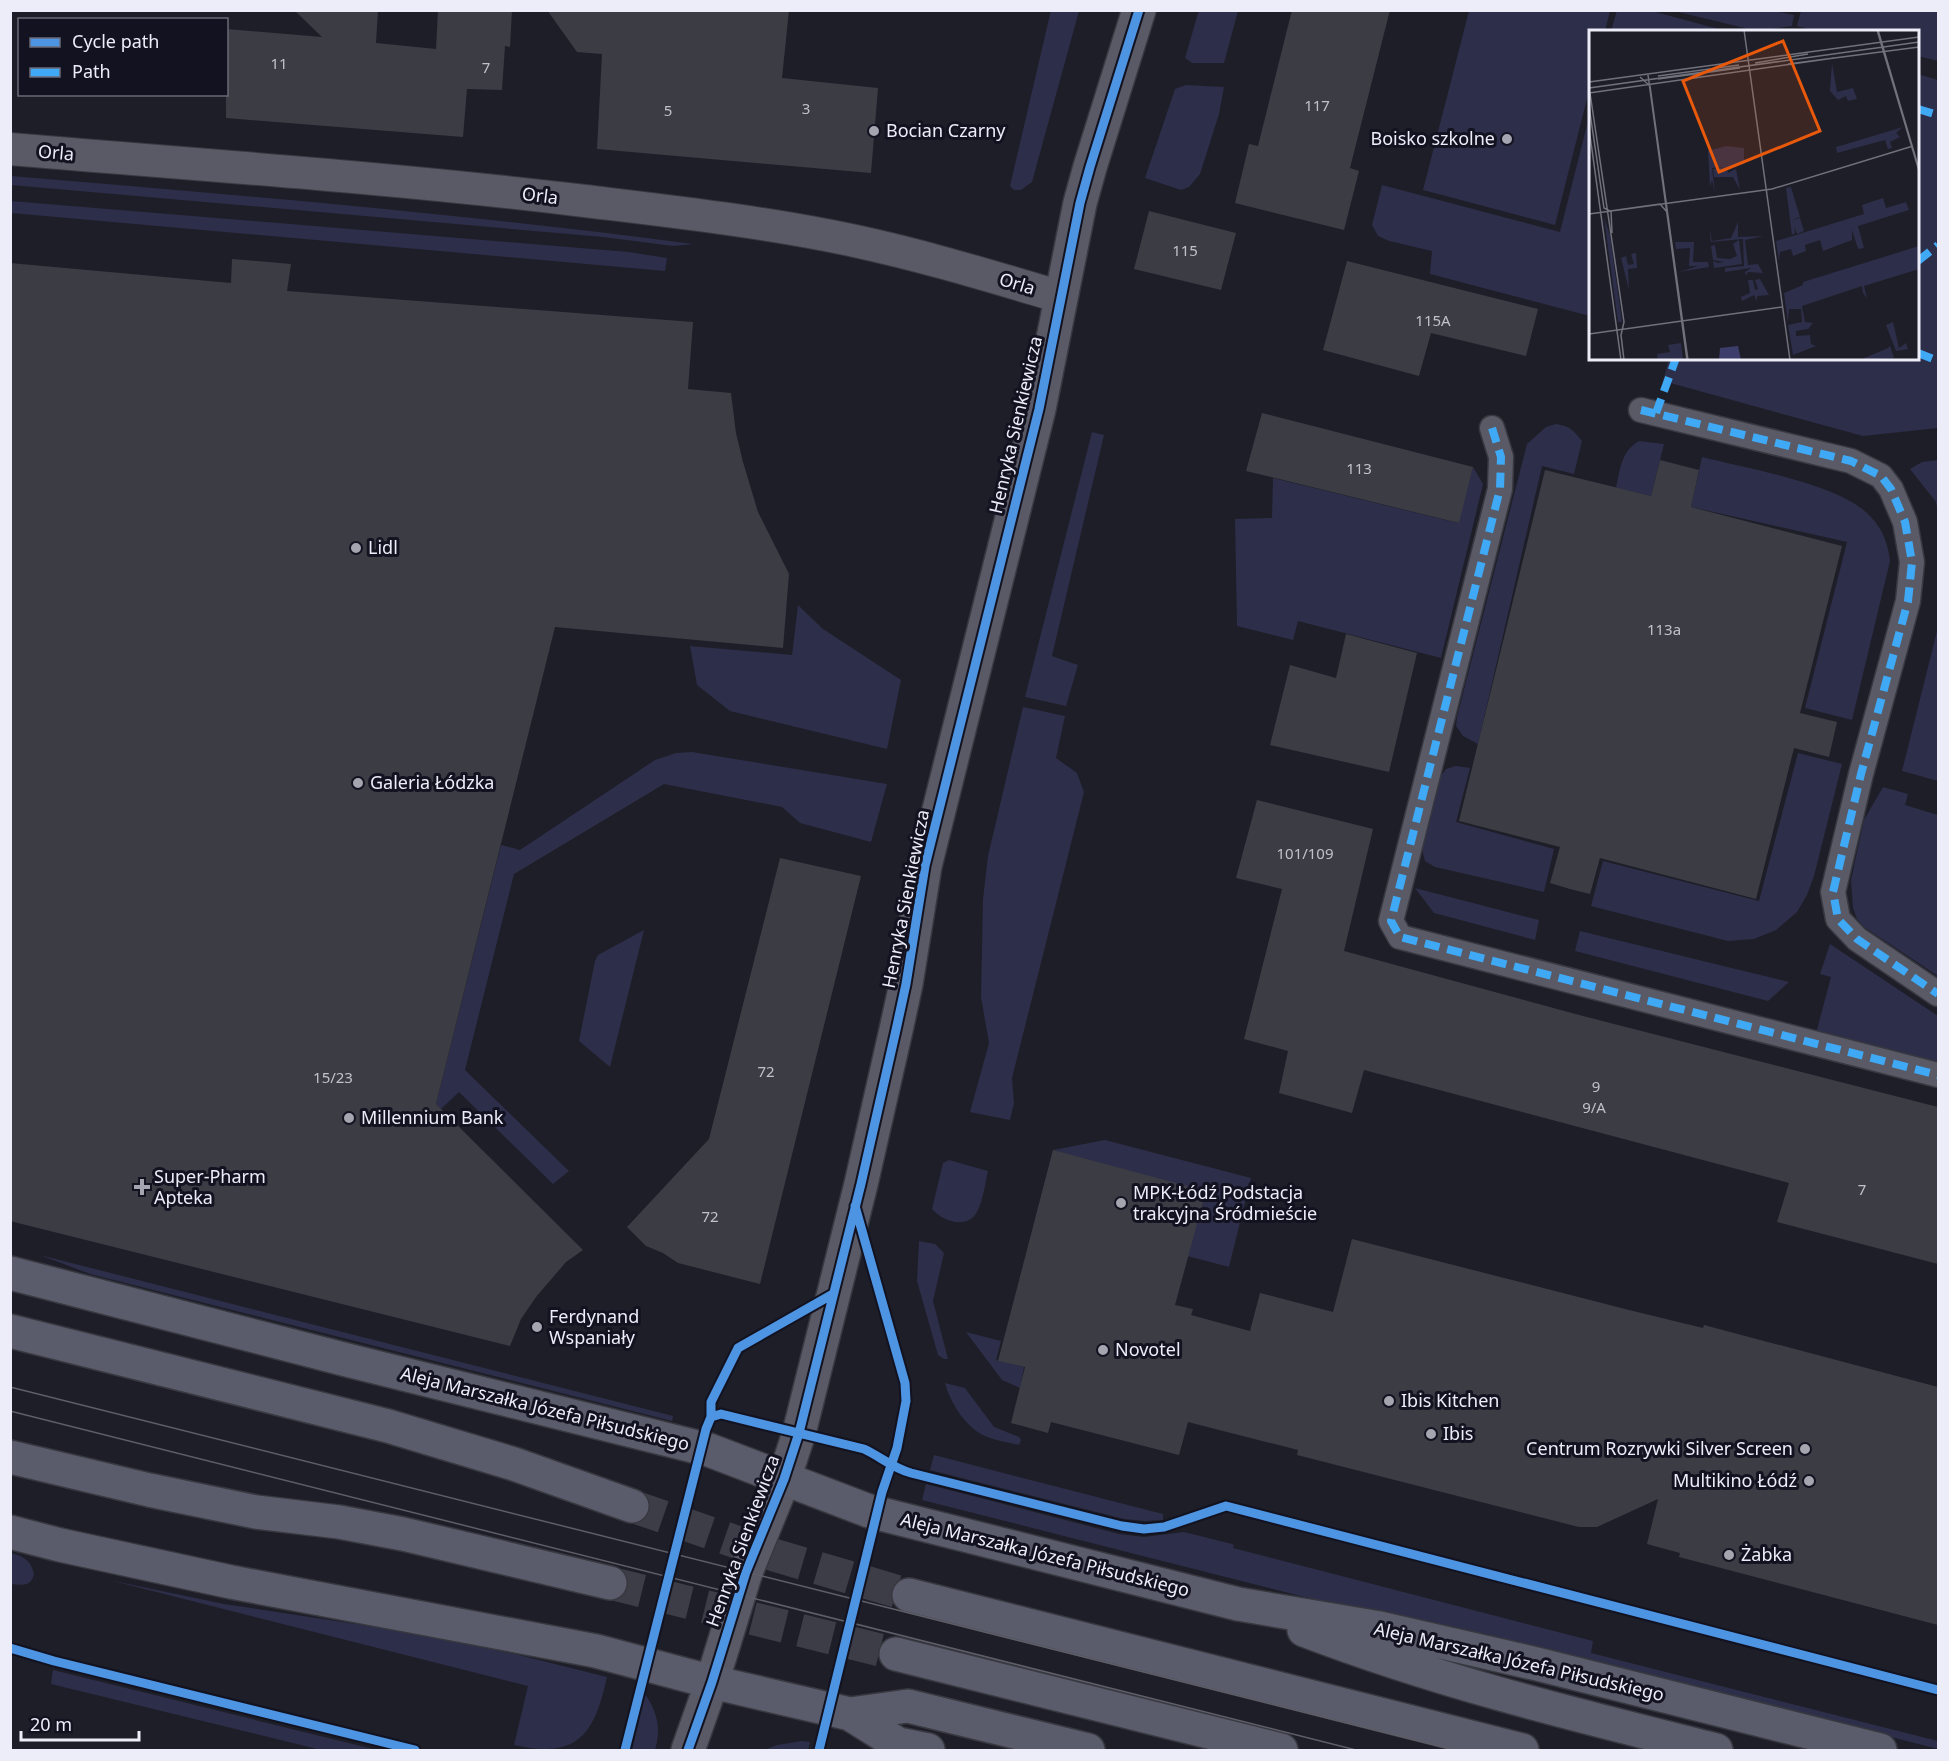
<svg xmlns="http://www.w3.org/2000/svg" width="1949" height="1761" viewBox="0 0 1949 1761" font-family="'Noto Sans',sans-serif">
  <rect width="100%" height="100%" fill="#1e1e28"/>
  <!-- green -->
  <path fill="#2d2e49" d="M1051,10L1079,11L1032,182L1021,190H1014L1010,186Z
    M1199,10L1238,11L1224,63H1192L1185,58Z
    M1617,10L1652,11L1726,31H1611Z
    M1469,11H1610L1605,31L1590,32V87L1555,225L1423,190Z
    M1774,11L1794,15L1792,26L1757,31L1674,11Z
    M1801,11H1938V61L1918,56V32H1820L1797,26Z
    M1918,74L1938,80V428L1863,436L1663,381L1669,359L1918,358Z
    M1186,85L1224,87L1219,114L1200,174L1189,187L1181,190L1145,178L1175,89Z
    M1590,113V316L1430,274L1432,251L1389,241L1378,236L1372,225L1382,185L1560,232Z
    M11,176C238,195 466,214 693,244L673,246L603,237L11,185Z
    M11,201L629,252L667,258L665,271L11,213Z
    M1556,424C1570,426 1574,431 1582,441L1574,474L1542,466L1478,744L1463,736L1456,726L1457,717L1527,444L1546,427Z
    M1092,432L1104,435L1052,656L1078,665L1066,706L1025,697Z
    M1639,441L1664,444L1651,496L1616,488C1620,470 1621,451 1639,441Z
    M1702,457C1745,468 1841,484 1870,516C1883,529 1888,544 1890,561L1852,720L1805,708L1847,542L1691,507Z
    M1938,460V512L1936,502L1910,469L1922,462Z
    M1473,467L1483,484L1441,658L1298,621L1293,640L1237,626L1235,519L1272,518L1273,478L1458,523Z
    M798,605L823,629L901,680L887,749L730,711L697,685L690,646L792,655Z
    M1938,627V781L1902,771Z
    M1023,707L1065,716L1056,758L1077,773L1084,792L1012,1078L1014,1103L1010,1120L970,1112L989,1043L981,997L983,899L988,856Z
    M692,752L887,784L871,842L800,823L782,807L664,784L514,874L465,1070L569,1171L553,1184L459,1092L441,1109L436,1104L501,845L520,850L655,760L676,753Z
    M1798,753L1842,764L1814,876L1807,895L1797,912L1776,930L1754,939L1728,941L1591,906L1603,861L1759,901Z
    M1456,766L1470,768L1456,822L1554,849L1544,892L1435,867L1425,861L1422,849L1441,776L1446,769Z
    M1883,787L1908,794L1905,805L1938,815V976L1864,927L1857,919L1853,908L1851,880L1864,820Z
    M1415,888L1539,920L1535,940L1434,913Z
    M644,930L610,1067L579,1041L595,961L598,955Z
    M1580,931L1789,982L1768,1001L1575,951Z
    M1830,944L1938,1016V1069L1815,1037L1831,977L1820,974Z
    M1105,1140L1251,1178L1229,1267L1036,1216L1053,1150Z
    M949,1160L988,1171C985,1184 983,1201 977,1212C967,1230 942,1221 932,1209L943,1163Z
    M919,1241L935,1244L944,1253L933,1301L948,1359H944L938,1355L917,1281Z
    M40,1255L673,1416L672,1421L90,1274Z
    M966,1332L1001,1341L996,1360L1024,1367L1020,1388L1002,1380Z
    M945,1383L965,1388L994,1427L1019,1437L1021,1440L1019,1445C1007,1442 991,1440 981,1434C964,1424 950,1402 945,1383Z
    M934,1455L1163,1514V1520L1145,1521L1124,1519L930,1470Z
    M926,1484L1119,1534L1144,1537L1184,1532L1232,1544L1234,1545L1233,1548L1593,1641L1591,1653L1938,1741V1749L1542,1649L1344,1607L922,1500Z
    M11,1553C23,1556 31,1560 34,1574C31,1587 22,1585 11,1584Z
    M109,1580L224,1604L421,1634L515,1654L607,1677C594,1736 577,1759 514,1745L528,1686Z
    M53,1670L377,1750H321L51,1684Z
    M645,1694C658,1713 661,1729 655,1750H632Z
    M802,1741L810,1742L808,1750H764L777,1745Z"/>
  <!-- building -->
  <path fill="#3b3c44" d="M294,10H378L376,43L436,49L438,10H512L510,47L505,46L502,90L467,89L463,137L226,118V29L322,37Z
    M547,10H789L782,78L878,88L871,173L597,149L602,54L577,52Z
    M1292,10H1390L1350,168L1359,171L1344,230L1235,203L1249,144L1258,146Z
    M1149,211L1236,233L1221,290L1134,269Z
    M232,259L291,264L287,291L693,322L688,389L731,393L736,433L743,462L758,512L789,574L783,648L555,627L436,1104L583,1250L566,1262L536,1297L521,1319L510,1346L10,1221V263L231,283Z
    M1347,261L1538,309L1526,356L1431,333L1419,376L1323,350Z
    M1262,413L1473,467L1459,523L1246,471Z
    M1660,460L1699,470L1691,507L1842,546L1800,713L1837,722L1829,757L1794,748L1756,899L1600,858L1590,894L1570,889L1550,883L1560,847L1459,821L1545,470L1651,496Z
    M1346,634L1417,653L1389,772L1270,745L1290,665L1336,678Z
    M1257,800L1373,829L1344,951L1583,1016L1938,1107V1264L1777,1222L1789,1183L1364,1070L1352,1113L1279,1093L1288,1051L1244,1039L1282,889L1236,878Z
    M780,858L861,876L760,1284L678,1263L663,1253L646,1246L627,1227L709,1139Z
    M1053,1150L1206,1191L1175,1305L1193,1309L1191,1315L1250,1331L1260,1293L1333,1312L1352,1239L1629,1310L1703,1328L1704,1325L1938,1387V1625L1679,1557L1680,1553L1647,1544L1658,1499L1597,1527H1579L1297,1455L1298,1450L1188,1422L1179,1455L1051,1422L1048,1433L1011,1423L1025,1367L998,1361Z"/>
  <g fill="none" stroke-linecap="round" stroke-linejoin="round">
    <!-- secondary-tunnel -->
    <path stroke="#3d3d47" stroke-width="33" stroke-dasharray="33 16" stroke-linecap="butt" d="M632,1506L774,1555L909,1595
      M610,1583L896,1654"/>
    <!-- pedestrian casing -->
    <g stroke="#383840" stroke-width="27">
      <path id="pedestrian" d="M1641,410L1851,461L1881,476L1891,489L1905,522L1912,562L1908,601L1861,774L1833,892L1838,919L1857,939L1938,994
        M1492,428L1501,457L1500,489L1391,921L1400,937L1938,1075"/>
    </g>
    <!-- minor casing -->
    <g stroke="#383840" stroke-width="34">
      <path id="minor" d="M10,149C202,165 394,178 585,201C676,212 766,222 855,241C925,256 993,277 1061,297"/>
    </g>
    <!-- tertiary casing -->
    <g stroke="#383840" stroke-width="36">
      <path id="tertiary" d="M688,1750L712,1682L746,1572L784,1479L799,1433L861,1184L896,1030L906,984L925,866L1039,409L1080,203L1090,167L1139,10"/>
    </g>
    <!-- secondary casing -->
    <g stroke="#383840" stroke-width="36">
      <path id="secondary" d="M10,1273L347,1360L709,1450L869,1511L885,1515L1238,1604L1380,1628L1537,1664L1880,1750
        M10,1331L388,1426L514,1464L632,1506
        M10,1457L149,1490L256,1512L339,1522L403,1534L610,1583
        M10,1532L60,1545L231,1582L596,1651L712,1682L850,1714L898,1744L928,1750
        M909,1595L1522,1750
        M1304,1630C1440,1682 1576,1715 1716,1750
        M896,1654L1281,1750
        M850,1714L908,1706L1088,1750"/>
    </g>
    <!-- pedestrian -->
    <use href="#pedestrian" stroke="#595a66" stroke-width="24"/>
    <!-- minor -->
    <use href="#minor" stroke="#595a66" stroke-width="32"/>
    <!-- tertiary -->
    <use href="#tertiary" stroke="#595a66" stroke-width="33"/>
    <!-- secondary -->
    <use href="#secondary" stroke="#5b5c6b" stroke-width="33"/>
    <!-- tram -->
    <path stroke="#5e5e68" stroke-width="1.5" d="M10,1387L1454,1750
      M10,1411L1356,1750"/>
    <!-- quiet -->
    <path stroke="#3fa9f5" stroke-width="8" stroke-dasharray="15 8" stroke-linecap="butt" d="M1918,109L1938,115
      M1918,261L1938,245
      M1918,353L1938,361
      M1641,410L1851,461L1881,476L1891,489L1905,522L1912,562L1908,601L1861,774L1833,892L1838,919L1857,939L1938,994
      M1656,413L1676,358
      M1492,428L1501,457L1500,489L1391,921L1400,937L1938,1075"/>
    <!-- cycleway casing -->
    <g stroke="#121221" stroke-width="13">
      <path id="cycleway" d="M711,1417V1402L738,1348L833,1294
        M10,1648L54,1661L415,1750
        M625,1750L706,1429L711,1417L721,1414L864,1449C881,1457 893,1468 911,1473L1122,1526L1144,1529L1164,1527L1226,1506L1938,1690
        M688,1750L712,1682L746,1572L784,1479L799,1433L861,1184L896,1030L906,984L925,866L1039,409L1080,203L1090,167L1139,10
        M819,1750L882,1492L897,1448L906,1401L905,1383L855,1206"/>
    </g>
    <!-- cycleway -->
    <use href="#cycleway" stroke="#4d94e3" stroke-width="9"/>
  </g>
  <!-- markers -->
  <g fill="#a4a5af" stroke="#121221" stroke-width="2">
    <circle cx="874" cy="131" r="6"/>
    <circle cx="1507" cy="139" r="6"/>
    <circle cx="356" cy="548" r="6"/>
    <circle cx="358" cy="783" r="6"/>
    <circle cx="349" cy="1118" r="6"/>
    <path d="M139 1178h6v6h6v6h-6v6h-6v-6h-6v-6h6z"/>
    <circle cx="1121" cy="1203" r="6"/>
    <circle cx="537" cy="1327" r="6"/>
    <circle cx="1103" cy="1350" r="6"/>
    <circle cx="1389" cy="1401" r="6"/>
    <circle cx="1431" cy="1434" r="6"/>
    <circle cx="1805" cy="1449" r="6"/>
    <circle cx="1809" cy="1481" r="6"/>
    <circle cx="1729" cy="1555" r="6"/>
  </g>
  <g text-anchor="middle" stroke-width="6" stroke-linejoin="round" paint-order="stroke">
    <!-- number labels -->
    <g font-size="15" fill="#c0c1cb">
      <text x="279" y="69">11</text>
      <text x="486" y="73">7</text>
      <text x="1317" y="111">117</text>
      <text x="806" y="114">3</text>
      <text x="668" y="116">5</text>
      <text x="1185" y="256">115</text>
      <text x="1433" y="326">115A</text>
      <text x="1359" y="474">113</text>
      <text x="1664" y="635">113a</text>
      <text x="1305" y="859">101/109</text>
      <text x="766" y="1077">72</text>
      <text x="333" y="1083">15/23</text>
      <text x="1596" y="1092">9</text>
      <text x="1594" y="1113">9/A</text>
      <text x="1862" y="1195">7</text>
      <text x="710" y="1222">72</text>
    </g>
    <!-- poi labels -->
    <g font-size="18" fill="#ecedf8" stroke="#121221" text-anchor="start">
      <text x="886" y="137">Bocian Czarny</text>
      <text x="1495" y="145" text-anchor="end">Boisko szkolne</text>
      <text x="368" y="554">Lidl</text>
      <text x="370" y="789">Galeria Łódzka</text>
      <text x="361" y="1124">Millennium Bank</text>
      <text x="154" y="1183">Super-Pharm<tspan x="154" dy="21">Apteka</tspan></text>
      <text x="1133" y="1199">MPK-Łódź Podstacja<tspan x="1133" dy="21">trakcyjna Śródmieście</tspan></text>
      <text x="549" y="1323">Ferdynand<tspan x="549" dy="21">Wspaniały</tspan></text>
      <text x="1115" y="1356">Novotel</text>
      <text x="1401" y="1407">Ibis Kitchen</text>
      <text x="1443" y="1440">Ibis</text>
      <text x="1793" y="1455" text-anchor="end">Centrum Rozrywki Silver Screen</text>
      <text x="1797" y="1487" text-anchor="end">Multikino Łódź</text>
      <text x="1741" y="1561">Żabka</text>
    </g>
    <!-- street labels -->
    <g font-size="18" fill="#ecedf8" stroke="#121221">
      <text transform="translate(56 153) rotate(5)" y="6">Orla</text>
      <text transform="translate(540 196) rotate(7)" y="6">Orla</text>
      <text transform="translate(1017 284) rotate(17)" y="6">Orla</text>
      <text transform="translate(1016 425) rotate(-77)" y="6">Henryka Sienkiewicza</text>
      <text transform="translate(906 899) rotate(-79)" y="6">Henryka Sienkiewicza</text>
      <text transform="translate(545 1409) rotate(14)" y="6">Aleja Marszałka Józefa Piłsudskiego</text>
      <text transform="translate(743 1541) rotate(-70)" y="6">Henryka Sienkiewicza</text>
      <text transform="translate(1045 1555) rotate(14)" y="6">Aleja Marszałka Józefa Piłsudskiego</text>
      <text transform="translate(1519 1662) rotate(13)" y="6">Aleja Marszałka Józefa Piłsudskiego</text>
    </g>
  </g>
  <!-- overview -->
  <g transform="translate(1589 30)">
    <rect width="330" height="330" fill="#1e1e28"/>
    <path d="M243,33L248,62L264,58L268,69L259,71L257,66L249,70L241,61ZM314,97L307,103L311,107L301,112L303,118L283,124L299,119L296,110L248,123L247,117ZM137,116L155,118V134L138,138L139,143L147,139L151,160L144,147H125L124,139L135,137L123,138L126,163L123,150L121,157L119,121ZM202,157L211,187L203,190L211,188L215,201L208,204L205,196L206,203L203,205L197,158ZM294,168L297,178L317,172L320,180L269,196L275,218L269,219L263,200V210L234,221L231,210L216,215L217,221L204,226L202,219L191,222L190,231L187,211L275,184L273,175ZM15,188L21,205L33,292H29ZM149,192V207L175,206L156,210L159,235L169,234L174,243L159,242L157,246L156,242L162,238L136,242V238L155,236L154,209L122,212L120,197L123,211L142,208ZM150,210L153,234L125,238L124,231L129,233L135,232L124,230L122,216L126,215L128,228L141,229L148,226L144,214ZM86,212H105L104,232H119L120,237L90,242L109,236H100L101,218L87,219ZM330,216V239L275,256L278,268L274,263L275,269L273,256L213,276L216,292L224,293L219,299L207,301V306L221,305L222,314L227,316L204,325L199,295L213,292L212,279H200L199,293L195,263L214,255V252ZM47,223L48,238L39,239L40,260L32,228L37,226L39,235L45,234L42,224ZM171,249L180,265L168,266V271L165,265L153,271L152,267L161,263L159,250H164L166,260L169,259L166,250ZM304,292L310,318L317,313L319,319L307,321L297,295ZM92,313L94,330H69L68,324L81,322L79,315ZM301,316L305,328L271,330L299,318Z" fill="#2d2e49"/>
    <path d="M149,316L152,330H130L131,318Z" fill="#3d3d6c"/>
    <path fill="none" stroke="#70717b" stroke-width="1.5" d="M155,0L201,330M288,0L330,141M289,0L330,139M166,33L219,24M199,34L330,17M59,45L98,330M69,46L150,35M51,47L61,56L99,330M69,49L151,38M0,52L330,7M0,58L330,12M0,63L245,28M1,63L35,292L32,305L35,330M0,76L15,178L21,181L71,174L78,182M0,98L32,330M22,181L23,203M0,184L183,159L324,116M0,304L193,277"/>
    <path fill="#e8590c" fill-opacity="0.15" stroke="#e8590c" stroke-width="3" d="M194,11L231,101L130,142L94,51Z"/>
    <rect width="330" height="330" fill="none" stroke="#ecedf8" stroke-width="3"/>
  </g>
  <!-- border -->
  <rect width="1949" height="1761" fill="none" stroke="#ecedf8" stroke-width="24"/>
  <!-- legend -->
  <rect x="18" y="18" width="210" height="78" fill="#121221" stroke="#696a77" stroke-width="1.5"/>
  <rect x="30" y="38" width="30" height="9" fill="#4d94e3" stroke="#696a77" stroke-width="1.5"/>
  <text x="72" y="48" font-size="18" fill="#ecedf8">Cycle path</text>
  <rect x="30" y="68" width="30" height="9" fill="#3fa9f5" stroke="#696a77" stroke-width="1.5"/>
  <text x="72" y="78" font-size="18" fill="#ecedf8">Path</text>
  <!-- scale -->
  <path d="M21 1731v9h118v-9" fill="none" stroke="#ecedf8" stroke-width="3"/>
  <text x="30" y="1731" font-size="18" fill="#ecedf8" stroke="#121221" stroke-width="4.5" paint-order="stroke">20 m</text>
</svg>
